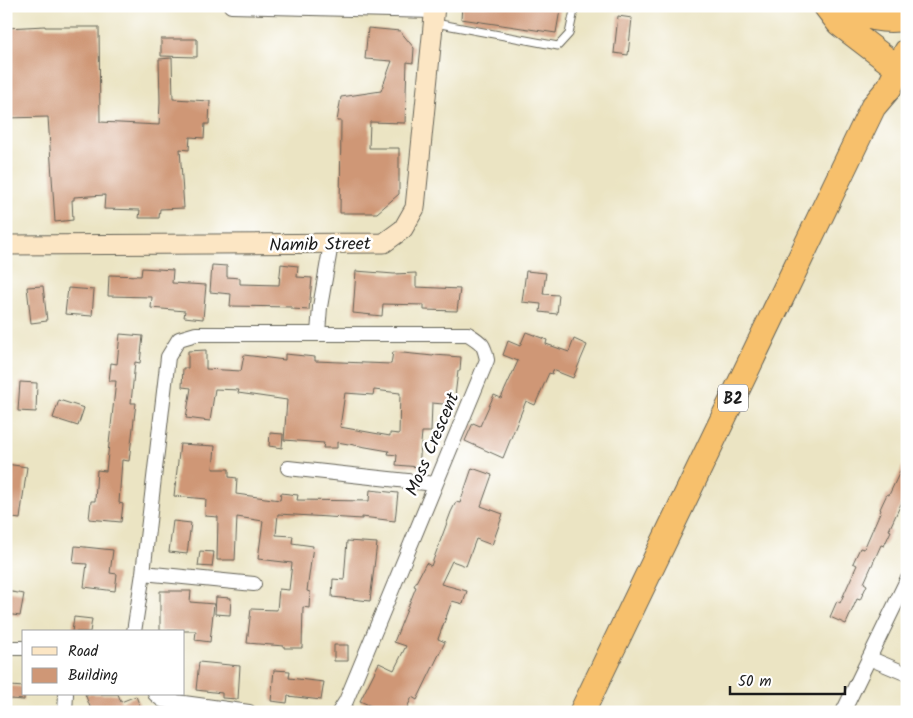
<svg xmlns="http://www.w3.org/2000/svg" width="913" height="718" viewBox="0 0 913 718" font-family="Kalam,sans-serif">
  <rect width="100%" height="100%" fill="#fff"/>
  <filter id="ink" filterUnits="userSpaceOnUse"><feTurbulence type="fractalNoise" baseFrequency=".02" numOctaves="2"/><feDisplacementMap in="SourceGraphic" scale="10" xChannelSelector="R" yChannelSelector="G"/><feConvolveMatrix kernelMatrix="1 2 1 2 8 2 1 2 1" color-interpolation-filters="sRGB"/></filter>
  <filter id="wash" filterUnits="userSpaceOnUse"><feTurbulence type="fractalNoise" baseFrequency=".0096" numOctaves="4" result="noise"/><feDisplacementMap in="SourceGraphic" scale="20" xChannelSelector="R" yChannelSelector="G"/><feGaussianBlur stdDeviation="1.12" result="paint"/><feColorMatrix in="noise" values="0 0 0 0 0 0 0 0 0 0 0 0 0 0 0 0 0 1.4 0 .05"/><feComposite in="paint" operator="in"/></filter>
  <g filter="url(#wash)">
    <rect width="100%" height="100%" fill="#ebe4c3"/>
    <g id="blocks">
      <!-- building -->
      <path fill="#cf9776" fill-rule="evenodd" d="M462,6H534L560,10L556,33L461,19Z
        M618,16L632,18L628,55L614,53Z
        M45,26V27H99L100,122L159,125L160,102L159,59L172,58L173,99L210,101L209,124H205L204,138L190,137L189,150L180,149L184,208L160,209L159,218H139L140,210L104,209L105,195L74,197V200H72L73,220L55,222L48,117L6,118V28Z
        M368,28L400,31L414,48L413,63L407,62L405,123L370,122L369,148H399V194L377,213H340L341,121H337L341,97L381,91L392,61L365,59Z
        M161,39H197V57L161,56Z
        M281,264L298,266L297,277L312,278L309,310L292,309V307L230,306L231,294L210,292L212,265L227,266V277L240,278V284L279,285Z
        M142,268L173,270L172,283L206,285L203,319L184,317L185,311L151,308L152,297L108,296L109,275L141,276Z
        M356,271L394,274L416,273V287L460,289L457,311L424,310V305L383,304L382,316L353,313Z
        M526,271L546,273L543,294L559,295L557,314L540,312L541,304L522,302Z
        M43,286L47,321L31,323L27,287Z
        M68,288L94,290L92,316L65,314Z
        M526,332L547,340L546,344L569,352L574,339L587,345L573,378L553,370L552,374L549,373L535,405L526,401L503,458L465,441L473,423L480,426L494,395L501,398L518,361L503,355L508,341L520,346Z
        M120,334L143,336L140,363L135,362L131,403H136L129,461L122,460L119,503L123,504L121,522L89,519L91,501H95L97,470L106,471L116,381H109L111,363L117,364Z
        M206,350V369L241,371L244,355L285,360V354L315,357V361L391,364L393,352L433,356L434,355L461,357L460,371H458L454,405L432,403L431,432H422L419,467L396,465L397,455L388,454L389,451L337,442V448H323L324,443L284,440L287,400L238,393L239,390L215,389L210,421L186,418L191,388L182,387L183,368H188V351ZM374,390L400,393L399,434L390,433V436L340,427L345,393L373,395Z
        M20,382L37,383L36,412L18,411Z
        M59,400L84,408L78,426L53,418Z
        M270,433L283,434L282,448L269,446Z
        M180,444L215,446L213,469H229V477L237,478L236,494L280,500L281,493L298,495L297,500L369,501L370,490L398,493L395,521L362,517V519L278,514L276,535L293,536L292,543L313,546L307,591L310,592L309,608L303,607L302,648H284V646L247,643L251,609L277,610L279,589L289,590L292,563L258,559L263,521L237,517L235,560H217L218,517L205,516L206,499L174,496Z
        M907,457V491L889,530L891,531L884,546L881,545L864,583L867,585L860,600L857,599L846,624L830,617L837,601L840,603L857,565L853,563L860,548L864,549L881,510L880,509L887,494L889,495Z
        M6,464L27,467L20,519L6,517Z
        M472,468L492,475L481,506L503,514L492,545L476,539L466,566L452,561L441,584L467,591L463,604L452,601L438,639L445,642L417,700L412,697L405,712H384L360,701L379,663L394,670L406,646L394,642L416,587L414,586L426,563L431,566L451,512L456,502L460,503Z
        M173,521L191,523L187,554L169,552Z
        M347,541L377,543L370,601L332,597L333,579L344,580Z
        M75,546L113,550L110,573L117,574L115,591L84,587L87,564L73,563Z
        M200,551L214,552L212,567L198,566Z
        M6,591L24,594L20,616L6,614Z
        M160,591H191L190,602L214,604L210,642L195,640L196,631H160Z
        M216,597L231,598L230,615L215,614Z
        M74,617L92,619L90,632H72Z
        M334,645H348V661H334Z
        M199,662L240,666L238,699L222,698V693L196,690Z
        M274,670L290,671L289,678L324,682L321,700L288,696L287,703L271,701Z
        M10,686L24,687V700L9,699Z
        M85,694H118L121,702L136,696L142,712H92Z"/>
    </g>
  </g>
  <g filter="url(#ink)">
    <use href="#blocks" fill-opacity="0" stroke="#646256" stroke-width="1"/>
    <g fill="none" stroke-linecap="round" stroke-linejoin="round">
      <!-- lane casing -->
      <g stroke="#646256" stroke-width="9">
        <path id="lane" d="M435,23L558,46L569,34L575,6"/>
      </g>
      <!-- street casing -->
      <g stroke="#646256" stroke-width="16">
        <path id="street" d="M231,6L434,11
          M318,333L320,307L331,244
          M288,468L435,484
          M143,573L254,584
          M134,632L143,573L168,357L179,339L196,334H468C482,343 484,344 487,360L346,701L339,712
          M6,648H24
          M869,658L907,674
          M155,694L162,700L249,712
          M65,712L66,694
          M843,712L907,580"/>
      </g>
      <!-- secondary casing -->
      <g stroke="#646256" stroke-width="21">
        <path id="secondary" d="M6,245L384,243L403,229L415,208L435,6"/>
      </g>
      <!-- highway casing -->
      <g stroke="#646256" stroke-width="27">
        <path id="highway" d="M826,6L839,23L899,69
          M847,6C866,18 884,22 907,18
          M582,712L873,107L889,88L907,51"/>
      </g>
      <!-- lane -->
      <use href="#lane" stroke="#fff" stroke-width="7"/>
      <!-- street -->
      <use href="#street" stroke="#fff" stroke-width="14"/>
      <!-- secondary -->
      <use href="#secondary" stroke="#fce6c4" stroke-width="19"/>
      <!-- highway -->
      <use href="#highway" stroke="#f7c06c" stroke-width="25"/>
    </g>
  </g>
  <g text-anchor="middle" stroke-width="5" stroke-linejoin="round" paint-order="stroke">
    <!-- shield labels -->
    <rect fill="#fff" stroke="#606060" stroke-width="1" x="718" y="384.5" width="30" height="27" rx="4"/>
    <g font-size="16" font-weight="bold" fill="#1c1c1c">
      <text x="733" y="404">B2</text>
    </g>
    <!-- street labels -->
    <g font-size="18" fill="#1c1c1c" stroke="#fff">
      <text transform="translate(320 244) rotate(-1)" y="6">Namib Street</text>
      <text transform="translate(432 444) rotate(-67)" y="6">Moss Crescent</text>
    </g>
  </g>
  <!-- margin -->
  <rect width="913" height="718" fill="none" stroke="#fff" stroke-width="25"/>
  <!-- legend -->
  <rect x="22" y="630" width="162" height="65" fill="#ffffff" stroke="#a4a4a4"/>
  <rect x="32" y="647" width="25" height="8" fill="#fce6c4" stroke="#a4a4a4"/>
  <text x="68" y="656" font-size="15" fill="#1c1c1c">Road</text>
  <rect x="32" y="668" width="25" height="15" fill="#cf9776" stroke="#a4a4a4"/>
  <text x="68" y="680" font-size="15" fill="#1c1c1c">Building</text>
  <!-- scale -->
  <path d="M730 686v8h115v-8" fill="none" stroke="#1c1c1c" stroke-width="2.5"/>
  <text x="738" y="686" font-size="15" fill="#1c1c1c" stroke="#ffffff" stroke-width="4" paint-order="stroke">50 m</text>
</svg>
